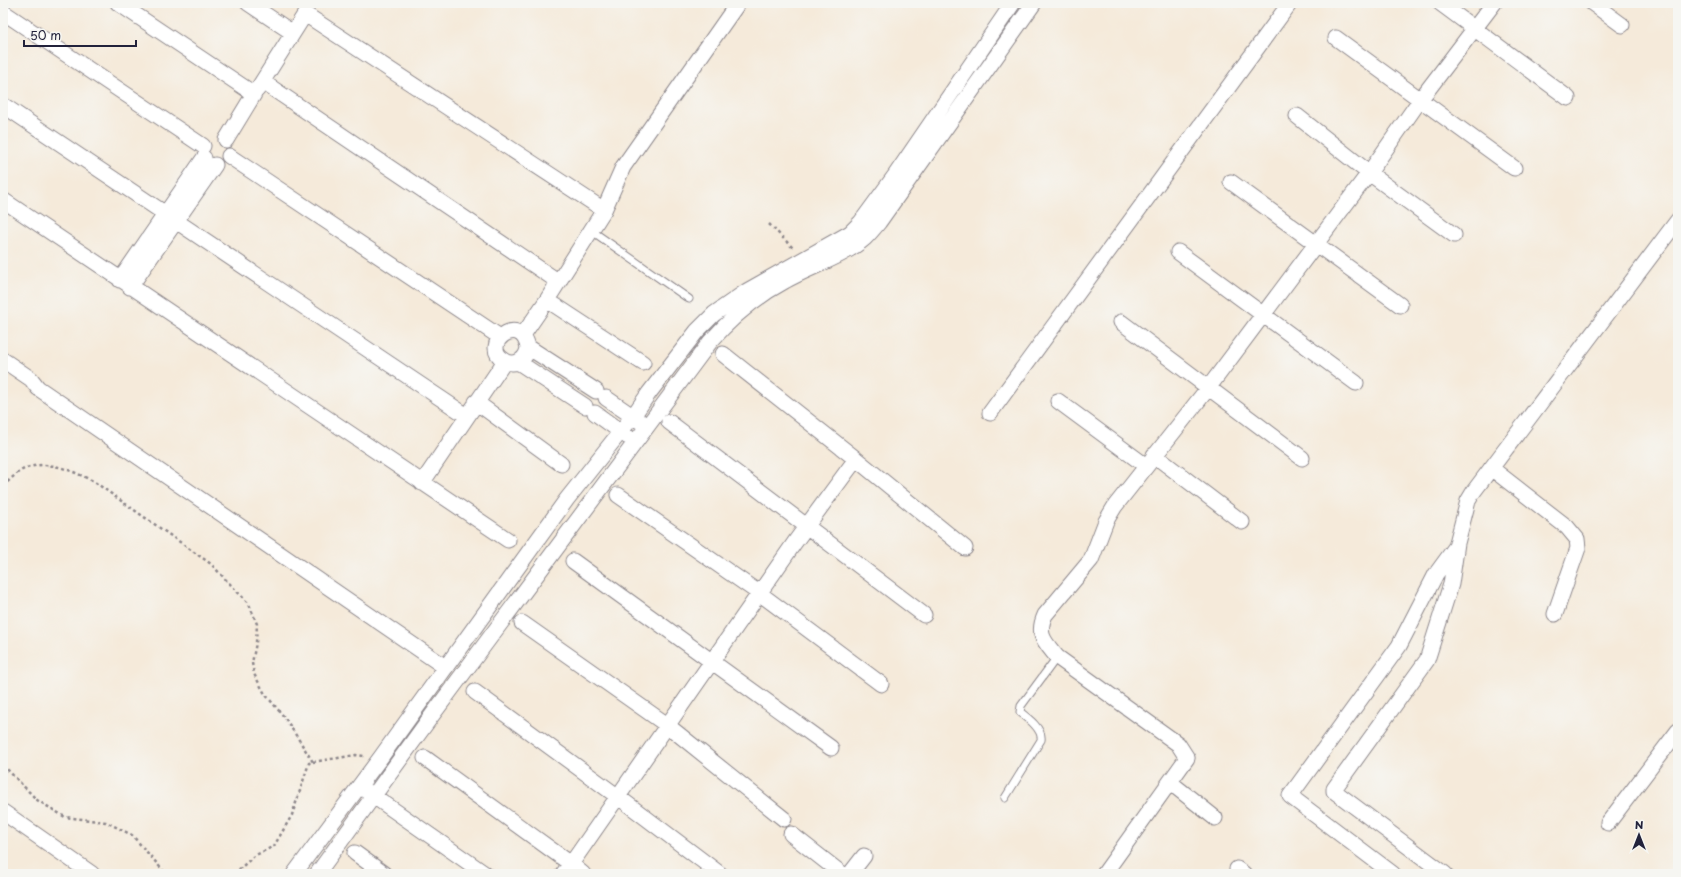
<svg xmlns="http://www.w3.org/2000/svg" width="1681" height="877" viewBox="0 0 1681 877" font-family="'Playpen Sans',sans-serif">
  <rect width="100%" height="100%" fill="#f6f6f2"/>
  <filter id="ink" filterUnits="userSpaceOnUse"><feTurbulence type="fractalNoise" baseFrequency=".025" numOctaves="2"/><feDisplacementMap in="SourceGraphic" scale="8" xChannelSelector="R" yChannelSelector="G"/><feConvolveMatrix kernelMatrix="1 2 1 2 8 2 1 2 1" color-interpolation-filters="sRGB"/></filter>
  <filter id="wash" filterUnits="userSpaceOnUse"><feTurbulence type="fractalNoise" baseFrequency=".012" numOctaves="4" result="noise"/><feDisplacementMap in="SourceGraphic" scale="16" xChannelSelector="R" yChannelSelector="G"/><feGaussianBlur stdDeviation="0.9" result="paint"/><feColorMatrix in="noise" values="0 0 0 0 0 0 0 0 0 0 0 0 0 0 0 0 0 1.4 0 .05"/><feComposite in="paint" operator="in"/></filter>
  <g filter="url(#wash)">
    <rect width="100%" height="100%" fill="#f5eada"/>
  </g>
  <g filter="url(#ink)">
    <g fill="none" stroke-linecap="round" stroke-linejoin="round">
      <!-- lane casing -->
      <g stroke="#8c868a" stroke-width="9">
        <path id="lane" d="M592,231L689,299
          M1005,798L1041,740C1043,729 1028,718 1020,712L1021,706L1057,657"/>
      </g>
      <!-- street casing -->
      <g stroke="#8c868a" stroke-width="17">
        <path id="street" d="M118,3L254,94L226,140
          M248,3L293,33L257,90
          M1440,3L1568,98
          M1592,3L1622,25
          M3,12L203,146
          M293,33L305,14L604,210
          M1336,38L1514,168
          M263,82L559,282
          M3,105L467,416
          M1297,116L1369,173L1454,235
          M229,156L500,337
          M1231,182L1400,305
          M3,200L508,540
          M1178,252L1356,383
          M120,280L204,158
          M130,287L215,165
          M547,300L604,210L623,167L738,3
          M1121,322L1302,458
          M523,335L547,300L643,363
          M528,347C527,359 515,368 504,360C479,345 520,312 528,347L596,391
          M3,360L31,379L38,388L445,667
          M518,362L585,406
          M606,398L641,422
          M1058,401L1146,466
          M476,402L561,464
          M595,413L628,437
          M990,413L1290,3
          M669,422L924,615
          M1154,455L1242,522
          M856,459L965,548
          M1491,468L1567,527L1577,539L1578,548L1555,614
          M422,483L505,361
          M618,495L759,593L881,684
          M573,561L831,748
          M522,623L667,725L784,819
          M475,692L617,796L720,874
          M425,758L571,864L795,542L856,459L723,354
          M1171,783L1215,818
          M365,790L485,874
          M3,812L92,874
          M1608,823L1678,731
          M791,834L842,874
          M355,853L384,874
          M1237,869L1244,874
          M294,874L381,757L567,499L633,416L649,393L697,331L714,314L747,291L850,233L861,222L894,177L1013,3
          M317,874L433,714L710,342C732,317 755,297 785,281C811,266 842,258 865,238C870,233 875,227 879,222L1034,3
          M563,874L571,864L583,874
          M850,874L864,856
          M1104,874L1187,758L1178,744L1057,657C1045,642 1036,635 1045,615L1091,560L1106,521L1115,506L1209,387L1369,173L1420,100L1494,3
          M1393,874L1290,796L1399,646L1436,574L1455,548
          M1445,874L1334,791V789L1427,660L1451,584L1457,543L1468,501L1474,491L1678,220"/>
      </g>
      <!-- path -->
      <path stroke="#8c868a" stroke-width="2.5" stroke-dasharray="3 3" stroke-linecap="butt" d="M769,224L794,249
        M3,486C9,481 15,474 22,470C47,458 70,470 93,481L211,564L249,604L257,624L256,643L252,663L254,674L265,694L285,718L313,762L309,763L292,815L274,846L254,856L234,874
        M313,762L356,755L364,756
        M3,765L37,800L65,817L106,822L132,835L166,874"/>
      <!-- lane -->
      <use href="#lane" stroke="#fff" stroke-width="7"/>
      <!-- street -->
      <use href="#street" stroke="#fff" stroke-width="15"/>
    </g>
  </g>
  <!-- margin -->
  <rect width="1681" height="877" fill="none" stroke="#f6f6f2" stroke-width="16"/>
  <!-- north arrow -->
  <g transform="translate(1639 835)" stroke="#f6f6f2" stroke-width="3" paint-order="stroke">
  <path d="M0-3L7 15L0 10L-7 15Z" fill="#22223b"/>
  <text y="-6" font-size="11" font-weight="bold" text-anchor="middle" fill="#22223b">N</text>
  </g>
  <!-- scale -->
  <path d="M24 40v6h112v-6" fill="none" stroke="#22223b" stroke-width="2"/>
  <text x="30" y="40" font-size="12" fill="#22223b" stroke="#f6f6f2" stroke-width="3" paint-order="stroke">50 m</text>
</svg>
